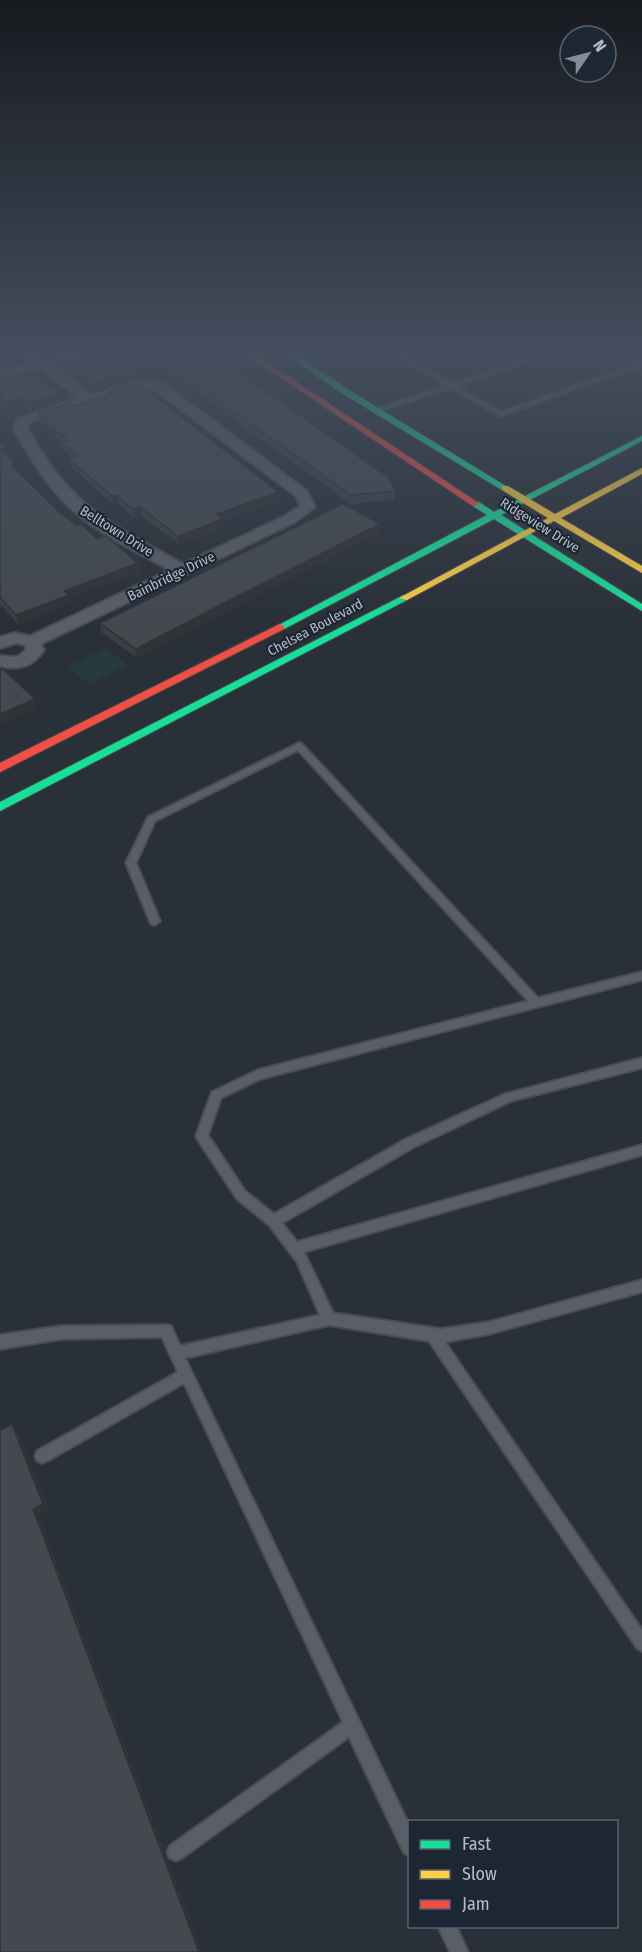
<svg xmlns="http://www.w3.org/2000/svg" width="642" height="1952" viewBox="0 0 642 1952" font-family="'Fira Sans Condensed',sans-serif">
  <rect width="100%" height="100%" fill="#2a3038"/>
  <!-- green -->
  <path fill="#273a3e" d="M106,648L127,665L89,684L68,667Z"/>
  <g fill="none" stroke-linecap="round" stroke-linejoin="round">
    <!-- lane casing -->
    <g stroke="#484c53" stroke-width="4">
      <path id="lane" d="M385,349H393L452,384L555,349H565L456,386L501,412L642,362V366L500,416L451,388L378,412L376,411V409L446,385Z
        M299,743L302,744L538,998L642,972V980L260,1079L221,1098L208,1135L245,1191L274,1214L406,1139L505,1094L642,1058V1068L511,1101L414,1147L282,1223L297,1242L642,1145V1155L304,1252L333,1313L441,1329L489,1322L642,1280V1292L489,1334L445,1342L642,1630V1651L637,1648L429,1341L329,1325L185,1358L410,1827V1855L404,1853L349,1737L182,1858L176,1861L170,1858L167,1852L170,1846L343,1722L184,1383L47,1461L42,1463L37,1461L35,1456L37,1451L178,1372L162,1337L62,1339L0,1349V1335L62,1326L166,1325L171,1326L180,1346L320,1315L297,1262L269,1225L237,1199L198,1140L196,1136L212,1092L258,1070L528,1001L298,750L155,821L136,863L160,921L155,925L151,924L126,863L148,817Z
        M438,1926H456L468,1952H450Z"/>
    </g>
    <!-- street casing -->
    <g stroke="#484c53" stroke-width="4">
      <path id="street" d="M19,349H33L45,359L85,349H108L53,365L90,395L135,381L163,383L307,491L315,507L295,522L41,644L44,650C34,666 18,671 0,666V656L17,657L26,650L25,645L16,643L0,648V637L15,633L30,636L170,570C138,552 104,537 76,513C49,490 30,458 13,428L17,419L78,398L41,368L0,378V370L33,362ZM136,389L155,390L296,496L300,506L285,516L183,564C106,521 72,508 27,428L30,422Z"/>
    </g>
    <!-- fast casing -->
    <g stroke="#484c53" stroke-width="2">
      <path id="fast" d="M278,349H287L349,390L509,488L502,490L343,394Z
        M642,436V441L501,515L642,604V611L494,519L284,629H276L275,627L487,515L473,506V502H479L494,512Z
        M404,595L409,598L407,600L0,811V802Z"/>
    </g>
    <!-- slow casing -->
    <g stroke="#484c53" stroke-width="2">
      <path id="slow" d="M642,468V474L561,518L642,566V573L554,521L407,600L399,598L548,518L502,490V486H508L555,514Z"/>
    </g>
    <!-- jam casing -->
    <g stroke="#484c53" stroke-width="2">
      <path id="jam" d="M238,349H247L480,504L473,506Z
        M280,624L285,627L284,629L0,772V763Z"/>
    </g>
    <!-- lane -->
    <use href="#lane" fill="#5a5e66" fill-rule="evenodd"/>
    <!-- street -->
    <use href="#street" fill="#5a5e66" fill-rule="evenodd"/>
    <!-- fast -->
    <use href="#fast" fill="#16e098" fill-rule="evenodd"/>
    <!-- slow -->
    <use href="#slow" fill="#ffcf43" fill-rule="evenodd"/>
    <!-- jam -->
    <use href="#jam" fill="#f24e42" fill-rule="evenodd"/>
  </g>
  <!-- wall -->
  <path fill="#3a3f45" d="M167,349L164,369H143L142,361Z
    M73,361L137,365L138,373L125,377L126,382L99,390L74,369Z
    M170,362L395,491L394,500L351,504L245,428L171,370Z
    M0,381L61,402L30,412L23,406L8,411L3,406L0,408Z
    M110,391L278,492L279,501L224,521V528L179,544L141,516L134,518L118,504L114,505L71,467L69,459L71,458L64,451L62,443L55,437V434L40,421L39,413L74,406L110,395Z
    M0,442L7,448L9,457L17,471L58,511L76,525L97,539L138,563L140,572L69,598L70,604L18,624L2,606L0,607Z
    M380,533L227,611L137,658L101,632L100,623Z"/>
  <!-- shaded-wall -->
  <path fill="#303338" d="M0,349H5L6,354L0,356Z
    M165,349H167L164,369L163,361Z
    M137,365L138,373L125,377L126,382L99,390L98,381L120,370Z
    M59,393L61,402L30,412L28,404Z
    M1,398L3,406L0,408V399Z
    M22,398L23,406L8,411L6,402Z
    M7,448L9,457L3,459L1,450Z
    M16,464L17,472L11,465Z
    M278,492L279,501L224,521V528L179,544L178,536L217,514Z
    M116,495L118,504L114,505L112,496Z
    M140,507L141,516L134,518L133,509Z
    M380,524V533L227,611L137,658L136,649L226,602Z
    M138,563L140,572L69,598L70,604L18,624L16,615L64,591Z
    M35,699L37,708L0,724V714Z
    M12,1424L18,1431L49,1510L39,1516L203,1952H199L33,1509Z"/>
  <!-- building -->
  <path fill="#444950" stroke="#303338" stroke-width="1.5" d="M114,349H116L137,365L120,370L125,373L98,381L73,361Z
    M144,349H165L163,361H142Z
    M208,351L389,478L395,491L351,495L244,419L170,362Z
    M33,372L59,393L28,404L22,398L6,402L1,398L0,399V381Z
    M138,383L278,492L217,514L223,519L178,536L140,507L133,509L116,495L112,496L69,459L78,456L62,443L68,441L54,429L56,428L39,413L71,403L74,406L114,394L110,391Z
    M0,442L7,448L1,450L16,464L11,465L58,511L76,525L81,524L97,539L106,536L138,563L64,591L69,595L16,615L0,597Z
    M343,504L380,524L226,602L136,649L100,623Z
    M3,669L35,699L0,714V670Z
    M12,1424L43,1504L33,1509L199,1952H0V1430Z"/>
  <!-- sky -->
  <linearGradient id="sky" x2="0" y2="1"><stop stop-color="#171a1f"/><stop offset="0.56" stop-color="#444e5e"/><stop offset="1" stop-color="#444e5e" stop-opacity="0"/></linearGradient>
  <rect width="642" height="623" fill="url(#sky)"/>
  <g text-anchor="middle" stroke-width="4.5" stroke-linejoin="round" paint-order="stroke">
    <!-- far-street labels -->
    <g font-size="14" fill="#b4bcc9" stroke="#1d2633">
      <text transform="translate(540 525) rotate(32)" y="5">Ridgeview Drive</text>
      <text transform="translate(117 531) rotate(32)" y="5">Belltown Drive</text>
      <text transform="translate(171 576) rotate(-26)" y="5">Bainbridge Drive</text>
      <text transform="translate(315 627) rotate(-28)" y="5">Chelsea Boulevard</text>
    </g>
  </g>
  <!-- legend -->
  <rect x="408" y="1820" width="210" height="108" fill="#1d2633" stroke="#59626f" stroke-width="1.5"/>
  <rect x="420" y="1840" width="30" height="9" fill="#16e098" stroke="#59626f" stroke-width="1.5"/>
  <text x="462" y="1850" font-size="18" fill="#b4bcc9">Fast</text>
  <rect x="420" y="1870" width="30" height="9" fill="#ffcf43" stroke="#59626f" stroke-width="1.5"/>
  <text x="462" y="1880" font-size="18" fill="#b4bcc9">Slow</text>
  <rect x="420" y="1900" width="30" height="9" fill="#f24e42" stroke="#59626f" stroke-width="1.5"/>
  <text x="462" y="1910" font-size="18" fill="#b4bcc9">Jam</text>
  <!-- north arrow -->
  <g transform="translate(588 54) rotate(55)"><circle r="28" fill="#1d2633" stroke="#59626f" stroke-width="1.5"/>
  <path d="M0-4.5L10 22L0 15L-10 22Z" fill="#848b96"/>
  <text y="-9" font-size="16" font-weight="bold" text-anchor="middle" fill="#b4bcc9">N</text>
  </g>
</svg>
